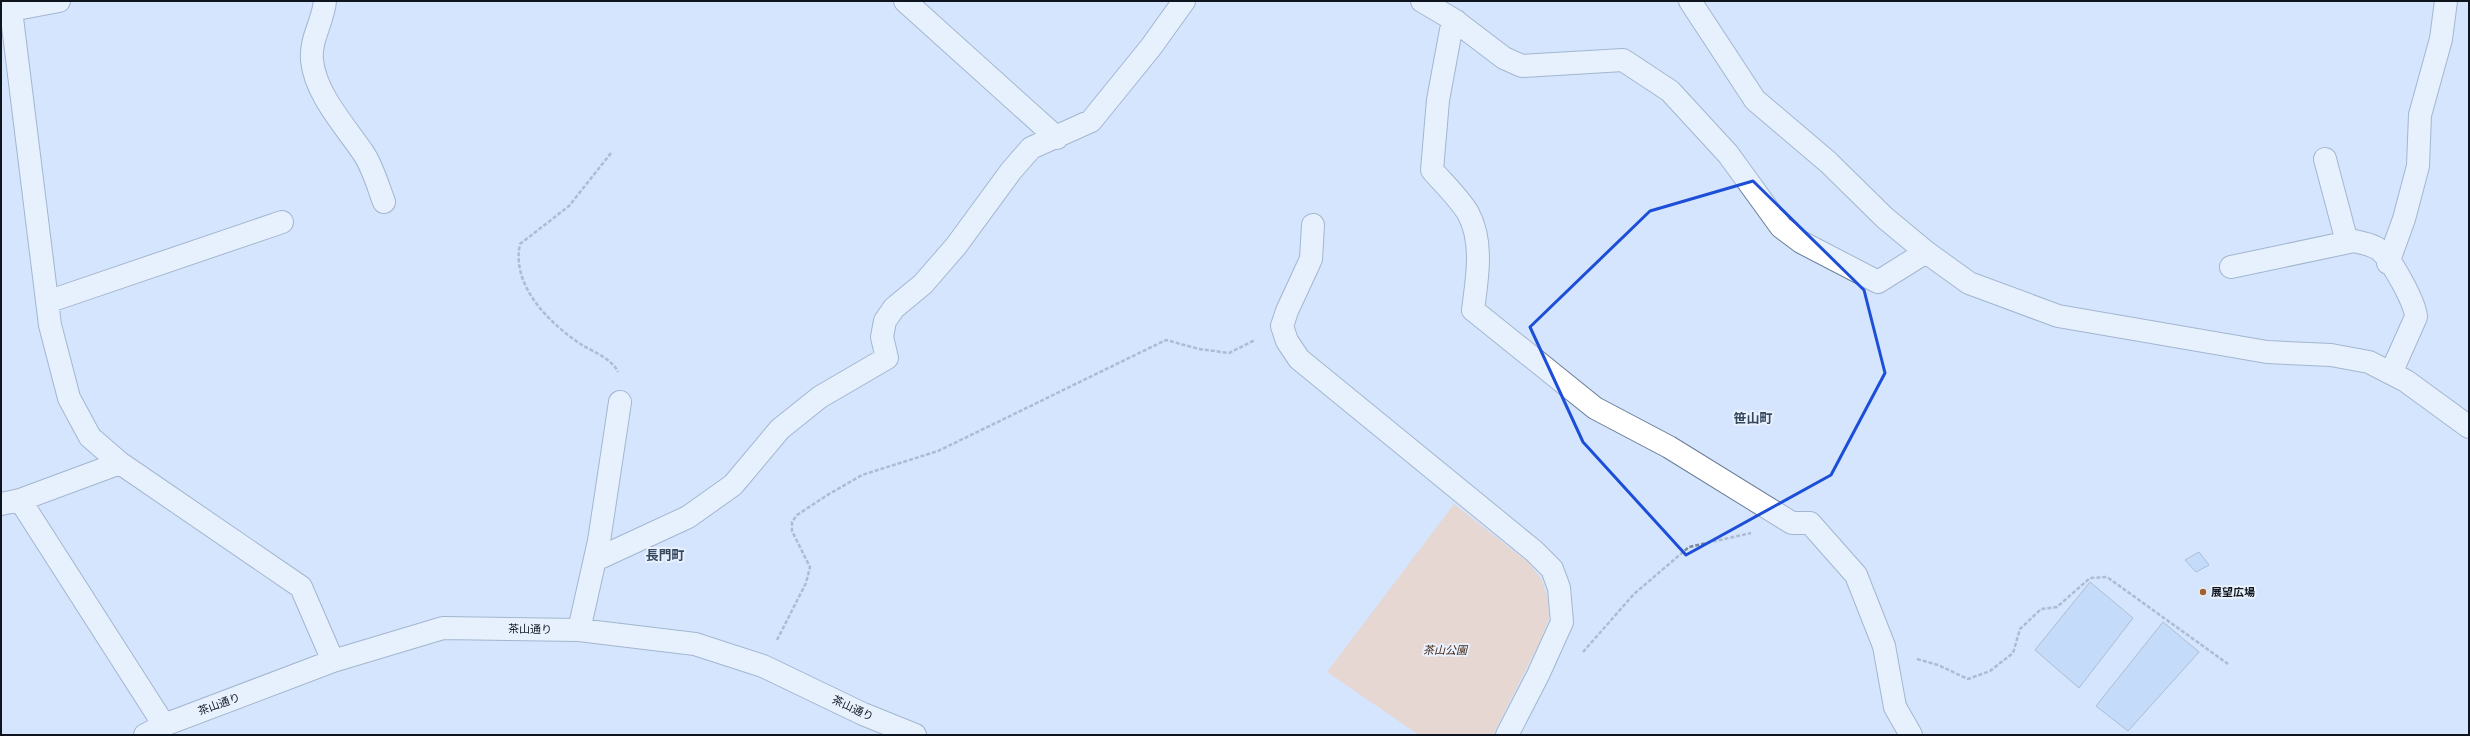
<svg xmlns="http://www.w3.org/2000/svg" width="2470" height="736" viewBox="0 0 2470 736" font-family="Georgia,'Noto Sans JP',serif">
  <rect width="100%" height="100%" fill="#d4e5fd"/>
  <!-- green -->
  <path fill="#fcc59e" d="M1454,504L1529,563L1542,580L1548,599L1549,618L1542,637L1493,735H1419L1327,672Z"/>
  <!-- building -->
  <path fill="#b3cff7" stroke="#788ba6" d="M2199,552L2209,565L2196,572L2185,560Z
    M2090,582L2133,618L2079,688L2035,650Z
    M2163,622L2199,652L2128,731L2096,706Z"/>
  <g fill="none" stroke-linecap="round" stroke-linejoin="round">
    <!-- minor casing -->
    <g stroke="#697d97" stroke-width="24">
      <path id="minor" d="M7,1L11,10L50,325L69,398L90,437L120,463L301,587L333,661
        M325,1C323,22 310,39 312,60C315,94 346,127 364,154C373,168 378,186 384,202
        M905,1L1057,138
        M1422,1L1454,20L1504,58L1522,66L1623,60L1670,91L1728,154L1781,227L1801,242L1878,282L1926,252
        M1690,1L1755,100L1828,162L1885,218L1926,252L1969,283L2058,316L2267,352L2331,355L2369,362L2406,381L2469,427
        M11,10L59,1
        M1456,21L1451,30L1438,100L1432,170C1444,184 1459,198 1468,213C1484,242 1477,279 1473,310L1595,408L1669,447L1792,523H1810L1856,575L1884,646L1895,707L1911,735
        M2325,159L2347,242
        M1313,225L1311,259L1287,311L1282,326L1287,341L1299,359L1534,551L1552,569L1559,588L1562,622L1538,675L1507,735
        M2388,263L2404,219L2418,166L2420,115L2441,39L2446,1
        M2231,267L2354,241C2363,243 2374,245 2381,251C2392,261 2415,302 2416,317L2391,373
        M47,302L282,222
        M20,500L164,725
        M1,504L20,500L120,463
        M595,560L688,517L733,485L780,429L820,397L887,358L882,337L885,321L894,308L923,284L956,246L1011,171L1031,148L1091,121L1151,47L1184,1
        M579,630L599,541L620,402
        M145,735L164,725L333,661L443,628L579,630L695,644L763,666L863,714L915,735"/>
    </g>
    <!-- path -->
    <path stroke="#7d899b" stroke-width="2.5" stroke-dasharray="4 2" stroke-linecap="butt" d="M611,153L569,206L520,244C511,286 549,323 582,345C594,352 612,359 618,372
      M777,640L806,583L810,567L792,531V522L797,515L829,494L862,475L938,451L1166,340L1199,349L1229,353L1255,340
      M1583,652L1634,594L1689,547L1751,533
      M1917,659L1938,665L1968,679L1990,671L2013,653L2020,629L2041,609L2057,607L2090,578L2107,577L2228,664"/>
    <!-- minor -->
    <use href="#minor" stroke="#fff" stroke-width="22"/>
  </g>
  <!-- marked area -->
  <path d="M0 0H2470V736H0ZM1753,181L1864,290L1885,373L1831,475L1686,555L1583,442L1530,327L1650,211Z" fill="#d4e5fd" fill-opacity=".55" fill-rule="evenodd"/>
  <path fill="none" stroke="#1d4ed8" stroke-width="3" stroke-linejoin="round" d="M1753,181L1864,290L1885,373L1831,475L1686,555L1583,442L1530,327L1650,211Z"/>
  <!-- markers -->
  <circle fill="#a2612c" stroke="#e9f1fe" stroke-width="1.5" cx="2203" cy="592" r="4"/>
  <g text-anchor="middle" stroke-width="4" stroke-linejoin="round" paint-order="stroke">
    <!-- poi labels -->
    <g font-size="11" font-weight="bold" fill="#0e151f" stroke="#e9f1fe" text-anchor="start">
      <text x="2211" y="596">展望広場</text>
    </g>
    <!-- street labels -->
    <g font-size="11" fill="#0e151f" stroke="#e9f1fe">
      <text transform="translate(530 629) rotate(1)" y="4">茶山通り</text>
      <text transform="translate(219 704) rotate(-20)" y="4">茶山通り</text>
      <text transform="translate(853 708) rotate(25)" y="4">茶山通り</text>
    </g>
    <!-- park labels -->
    <g font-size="11" font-style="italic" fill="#432711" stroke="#e9f1fe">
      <text x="1445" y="654">茶山公園</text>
    </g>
    <!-- quarter labels -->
    <g font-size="13" font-weight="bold" fill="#374961" stroke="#e9f1fe">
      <text x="1753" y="423">笹山町</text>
      <text x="665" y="560">長門町</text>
    </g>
  </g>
  <!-- border -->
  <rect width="2470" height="736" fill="none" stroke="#0e151f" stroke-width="4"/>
</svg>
